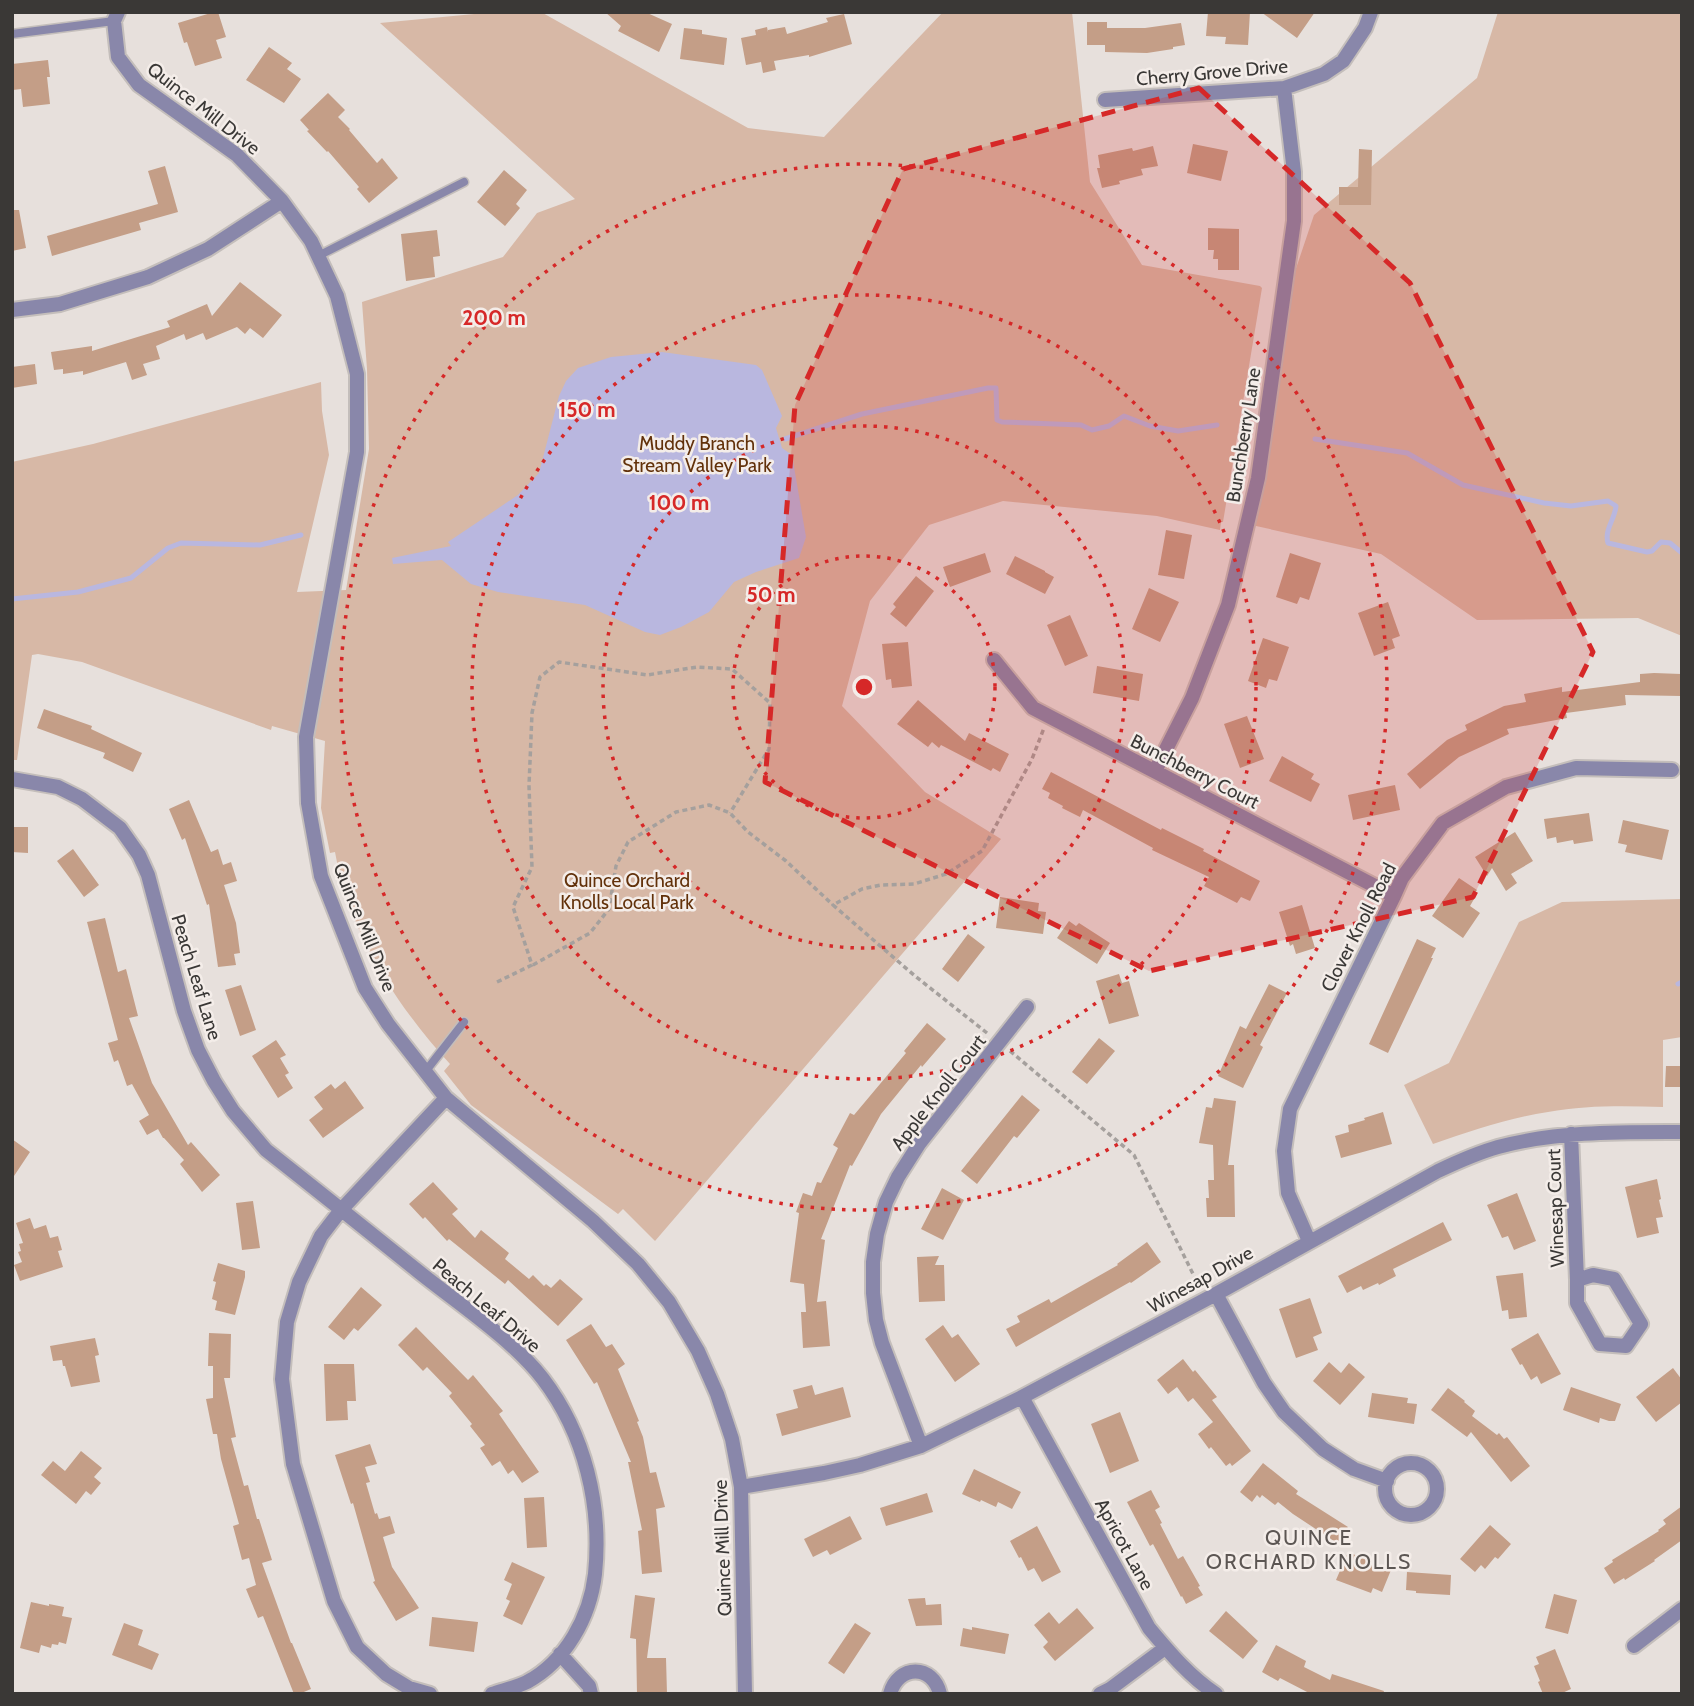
<svg xmlns="http://www.w3.org/2000/svg" width="1694" height="1706" viewBox="0 0 1694 1706" font-family="Cabin,sans-serif">
  <rect width="100%" height="100%" fill="#e7e0dc"/>
  <!-- green -->
  <path fill="#d7b8a6" d="M495,12H541L748,128L824,137L943,12H1072L1090,182L1142,265L1260,286L1262,288L1223,522H1221L1220,530L1157,516L1003,501L929,525L870,601L842,706L925,792L1001,839L655,1241L623,1209L618,1214L471,1105L444,1071L450,1064C396,1005 349,932 335,852L330,853L321,808L325,741L272,726L271,730L82,662L38,654L32,655L17,760H12V462L93,444L321,382L322,411L329,455L297,592L346,590L369,449L367,369L362,302L503,257L537,213L575,199L380,23Z
    M1498,12H1682V636L1638,618L1477,620L1381,554L1247,524L1282,310L1314,215L1477,78Z
    M1682,899V1037L1663,1040V1107C1625,1106 1586,1105 1548,1112C1509,1118 1471,1131 1433,1144L1404,1085L1449,1063L1519,922L1562,902Z"/>
  <!-- water -->
  <path fill="#b9b7df" d="M662,352L756,365L762,370L782,416L776,428L782,448L792,455L806,537L799,558L756,572L734,582L709,612L681,627L660,635L645,632L585,605L498,592L471,584L442,560L393,564L392,558L451,546L448,542L518,495L539,473L559,396L566,381L578,368L611,357Z"/>
  <g fill="none" stroke-linecap="round" stroke-linejoin="round">
    <!-- stream -->
    <path stroke="#b9b7df" stroke-width="5" d="M785,439L862,414L988,388H996L997,420L1002,422L1081,425L1092,430L1109,426L1124,416L1150,426L1178,431L1217,425
      M1315,439L1407,453L1463,485L1544,503L1571,506L1608,501L1616,506C1615,519 1604,530 1608,543L1647,552L1652,551L1661,542L1670,543L1682,553
      M12,599L78,592L131,578L168,548L181,543L260,545L301,535
      M1678,984L1682,982"/>
  </g>
  <!-- building -->
  <path fill="#c49e87" d="M214,12H218L226,37L216,40L222,58L195,66L187,42L184,43L178,23Z
    M605,12H645L672,24L659,52L618,31L621,26Z
    M1208,12H1250L1248,45L1225,44L1226,37L1206,36Z
    M1261,12H1315L1297,38Z
    M844,14L852,44L809,57V55L774,61L776,70L763,73L761,62L746,65L741,38L756,35L755,30L767,27L768,32V30L785,27L787,34L828,22L826,18Z
    M1087,22H1107V28H1145L1181,23L1185,45L1173,47V49L1147,53L1105,52V45H1087Z
    M684,28L702,30V34L727,38L724,65L680,59Z
    M269,47L292,63L287,69L301,79L284,103L246,80Z
    M48,60L50,77H47L50,104L23,107L21,89L13,90L12,64Z
    M328,93L345,110L338,117L350,129L349,130L377,163L382,158L398,178L369,203L357,189L359,187L328,151L327,152L307,131L309,130L300,120Z
    M1193,144L1228,151L1221,181L1187,173Z
    M1153,146L1158,166L1141,169L1143,175L1119,181L1120,184L1102,188L1097,168H1100L1098,155L1132,148L1133,151Z
    M1359,149L1372,150L1371,205H1339V187H1358Z
    M165,166L178,212L139,223L141,230L52,256L47,236L158,204L148,171Z
    M504,170L527,190L516,204L520,208L505,226L477,202Z
    M12,210H19L26,248L12,251Z
    M1208,228L1239,229V270H1218V259H1213L1214,250H1208Z
    M437,230L440,256L433,257L435,277L406,281L401,234Z
    M240,282L282,315L263,338L250,328L245,334L237,327L206,340L203,333L186,340L184,334L156,346L160,359L143,364L147,375L132,380L126,362L83,375V371L63,374V369L54,370L51,352L92,346V351L170,327L167,321L207,304L212,316Z
    M35,364L37,384L12,388V367Z
    M1166,530L1192,535L1184,579L1158,575Z
    M985,553L991,572L950,587L943,567Z
    M1290,553L1321,563L1309,600L1300,597L1297,604L1276,597Z
    M1015,556L1045,571V572L1054,577L1045,594L1006,574Z
    M916,576L934,591L906,627L890,614L896,607L893,604Z
    M1149,588L1179,602L1160,642L1132,629Z
    M1388,602L1400,636L1392,639L1395,648L1374,656L1358,613Z
    M1070,615L1088,656L1065,666L1047,625Z
    M1263,638L1289,647L1277,681L1269,679L1266,688L1248,681Z
    M908,642L912,686L892,688L891,679L886,680L882,644Z
    M1097,666L1143,674L1139,701L1093,693Z
    M1654,673L1681,674V696L1625,695L1626,705L1566,713L1567,718L1507,729L1509,734L1459,757L1420,789L1407,774L1447,740L1467,730L1465,725L1504,706L1526,702L1524,694L1562,687V692L1640,682V674Z
    M918,700L965,741L969,733L1009,754L1000,772L993,768L991,771L941,745L939,748L932,742L928,747L897,724Z
    M44,709L92,726L91,729L142,753L133,772L103,758L105,753L37,728Z
    M1247,716L1264,759L1240,768L1224,724Z
    M1282,756L1314,774L1311,779L1320,784L1311,802L1269,781Z
    M1051,772L1161,830L1162,828L1204,849L1203,851L1260,881L1250,901L1241,897L1237,903L1204,886L1209,877L1152,850L1153,848L1083,810L1080,817L1062,808L1063,806L1048,798L1050,793L1042,789Z
    M1395,785L1400,810L1353,820L1348,795Z
    M189,800L211,852L218,849L223,865L231,862L237,881L224,885L236,923L240,953L234,954L236,965L218,967L209,904L207,905L185,838L182,840L169,809Z
    M1589,813L1593,841L1574,844L1573,840L1557,843L1556,837L1547,839L1544,819Z
    M1623,820L1669,830L1662,860L1625,852L1627,845L1618,843Z
    M12,827H28V853L12,852Z
    M1515,832L1533,861L1511,874L1517,883L1506,891L1492,868L1487,876L1475,857Z
    M73,849L99,885L84,897L57,861Z
    M1459,878L1477,890L1472,897L1474,899L1470,906L1480,913L1463,938L1432,916Z
    M1000,897L1039,903L1038,911L1046,912L1043,934L996,928Z
    M1302,905L1315,948L1296,954L1293,944L1290,946L1279,912Z
    M105,918L118,972L126,969L138,1016L129,1018L152,1083L188,1145L191,1142L220,1175L202,1192L180,1164L184,1160L164,1138H163L158,1129L147,1135L139,1121L149,1115L132,1084L127,1086L118,1060L114,1062L108,1043L118,1040L87,922Z
    M1069,921L1076,926L1079,923L1110,943L1097,964L1057,938Z
    M968,934L985,947L958,982L942,969Z
    M1417,939L1436,948L1431,958H1433L1388,1053L1369,1044Z
    M1119,974L1122,983L1129,981L1139,1016L1109,1024L1096,981Z
    M1269,984L1287,993L1260,1045L1263,1047L1243,1088L1218,1076L1240,1026L1246,1029Z
    M241,985L256,1030L240,1036L225,990Z
    M927,1023L946,1039L922,1067L921,1065L881,1114L852,1166L850,1165L821,1239L825,1240L817,1302L826,1301L830,1346L803,1348L801,1312H806L804,1284L790,1282L799,1213L796,1212L803,1193L812,1196L817,1182L821,1183L838,1148L833,1145L850,1113L854,1115L906,1053L904,1051Z
    M1099,1038L1115,1051L1087,1084L1072,1072Z
    M276,1040L286,1055L280,1058L289,1073L285,1075L293,1088L278,1098L252,1056Z
    M1666,1066H1682V1087H1665Z
    M345,1081L364,1108L323,1138L309,1120L323,1109L314,1097L331,1084L335,1089Z
    M1022,1095L1040,1110L1017,1138L1014,1136L977,1184L961,1171Z
    M1214,1098L1236,1101L1228,1165H1234L1235,1217H1207L1206,1198H1209L1208,1180H1214L1213,1145L1199,1143L1206,1107L1212,1108Z
    M1383,1112L1392,1144L1341,1158L1335,1136L1349,1132L1348,1125L1365,1120L1364,1118Z
    M12,1139L30,1152L12,1179Z
    M1657,1179L1661,1199L1659,1200L1663,1217L1656,1218L1659,1233L1637,1238L1625,1187Z
    M433,1182L458,1209L452,1214L475,1238L481,1230L509,1253L505,1259L529,1279L533,1275L544,1286L546,1284L551,1288L560,1279L583,1299L558,1326L508,1280L505,1284L449,1239L447,1241L425,1217L423,1219L409,1204Z
    M942,1188L964,1200L943,1240L921,1229Z
    M1517,1193L1536,1241L1514,1250L1508,1236L1502,1238L1487,1205Z
    M253,1201L260,1248L242,1250L236,1203Z
    M30,1218L34,1229L46,1225L50,1238L58,1236L62,1250L58,1251L63,1267L20,1281L14,1265L22,1262L18,1252L21,1251L19,1244L23,1243L16,1223Z
    M1443,1222L1452,1240L1393,1269L1396,1276L1379,1285L1378,1283L1363,1290L1361,1286L1347,1293L1338,1276Z
    M1147,1242L1161,1262L1131,1283L1130,1282L1016,1347L1006,1329L1020,1322L1017,1316L1049,1299L1051,1303L1118,1265L1117,1264Z
    M939,1256L935,1265H944L945,1301L919,1302L917,1257Z
    M218,1263L245,1271V1277L235,1315L215,1310L217,1301L212,1299L216,1282L213,1281Z
    M1523,1273L1527,1317L1509,1319L1508,1310L1502,1311L1496,1276Z
    M361,1287L382,1305L358,1331L354,1328L344,1340L328,1327Z
    M1310,1298L1322,1333L1313,1337L1318,1350L1296,1358L1279,1309Z
    M591,1324L606,1347L612,1344L625,1364L618,1369L639,1421L637,1422L643,1437L650,1473L656,1472L665,1507L656,1509L662,1572L642,1574L638,1531L642,1530L628,1462H631L597,1382L594,1384L566,1340Z
    M943,1325L952,1338L958,1334L980,1364L955,1382L925,1339Z
    M416,1327L468,1380L473,1375L503,1411L499,1414L539,1472L522,1483L513,1470L508,1474L500,1461L492,1466L480,1448L485,1445L470,1426L472,1424L449,1396L452,1393L427,1367L423,1371L398,1345Z
    M209,1333L231,1334L230,1378H224L236,1437L231,1438L244,1486L248,1485L257,1519H259L272,1560L262,1563L291,1643H292L311,1689L299,1694H294L263,1616L258,1618L246,1589L256,1585L249,1558L242,1560L233,1526L239,1524L221,1459L217,1434H213L206,1399L213,1398V1366H208Z
    M1538,1333L1561,1374L1541,1384L1537,1376L1531,1380L1522,1364L1520,1365L1511,1349Z
    M95,1338L99,1355L95,1356L100,1382L71,1387L65,1366H63L62,1360L53,1361L50,1346Z
    M1183,1359L1193,1372L1195,1370L1217,1397L1212,1400L1251,1451L1232,1466L1230,1463L1226,1466L1211,1447L1209,1449L1198,1434L1213,1422L1193,1398L1188,1402L1177,1387L1168,1394L1157,1380Z
    M1329,1362L1341,1373L1349,1363L1365,1377L1340,1405L1313,1381Z
    M324,1364H354L356,1401H347L348,1420L326,1421Z
    M1673,1368L1682,1380V1402L1656,1422L1636,1397Z
    M812,1385L815,1395L843,1387L851,1417L782,1436L776,1414L798,1408L793,1390Z
    M1571,1387L1621,1404L1615,1421H1609L1600,1418L1599,1423L1563,1410Z
    M1448,1388L1465,1401L1464,1402L1475,1411L1472,1416L1497,1435L1499,1433L1504,1439L1507,1437L1530,1466L1511,1482L1471,1432L1467,1437L1431,1410Z
    M1372,1393L1408,1398L1407,1403L1417,1404L1414,1424L1368,1417Z
    M1120,1412L1139,1461L1110,1473L1091,1424Z
    M370,1444L377,1464L365,1467L370,1482L366,1483L375,1514L377,1513L379,1519L390,1516L395,1533L383,1537L392,1567L419,1608L396,1621L373,1582L375,1581L353,1503L351,1504L335,1455Z
    M81,1451L102,1468L94,1477L101,1483L91,1495L86,1491L76,1504L41,1475L53,1461L65,1471Z
    M1263,1463L1298,1491L1296,1494L1348,1527L1337,1543L1293,1514L1278,1502L1275,1505L1262,1495L1260,1498L1257,1495L1252,1502L1240,1492Z
    M974,1469L1021,1492L1012,1509L998,1502L996,1507L981,1500L980,1502L962,1494Z
    M1151,1490L1160,1507L1155,1510L1162,1523L1160,1524L1178,1559L1183,1556L1200,1586L1198,1587L1203,1595L1186,1604L1182,1596L1181,1597L1153,1544L1150,1546L1127,1502Z
    M927,1493L933,1512L886,1526L880,1508Z
    M544,1497L547,1547L527,1548L524,1498Z
    M1682,1506V1540L1654,1560L1655,1561L1625,1580L1624,1578L1614,1584L1604,1568L1613,1562L1612,1560L1659,1531L1658,1530L1666,1524L1663,1520Z
    M850,1516L862,1539L830,1555L827,1550L813,1557L804,1539Z
    M1490,1525L1511,1544L1498,1559L1495,1557L1485,1569L1481,1565L1475,1572L1460,1559Z
    M1037,1526L1061,1572L1042,1582L1034,1568L1028,1571L1021,1557L1019,1558L1010,1541Z
    M1348,1552L1391,1570L1382,1592L1373,1588L1371,1593L1336,1580Z
    M512,1562L545,1577L522,1625L503,1616L510,1601L506,1599L512,1584L504,1580Z
    M1407,1572L1451,1575L1450,1595L1416,1593V1591L1406,1590Z
    M1554,1594L1577,1600L1568,1634L1545,1628Z
    M635,1595L655,1598L647,1658H666L667,1694H637L636,1639L630,1638Z
    M925,1598L926,1605L941,1604L942,1625L916,1626L908,1599Z
    M31,1602L49,1606V1604L64,1607L62,1616L72,1618L66,1644L59,1642L58,1645L52,1644L51,1648L41,1645L39,1653L20,1648Z
    M1077,1608L1094,1628L1055,1661L1043,1647L1048,1642L1034,1625L1049,1612L1059,1624Z
    M1226,1611L1258,1641L1243,1659L1209,1631Z
    M432,1617L478,1622L474,1652L429,1646Z
    M124,1623L143,1630L138,1645L159,1654L152,1670L112,1655Z
    M855,1623L871,1633L844,1674L828,1663Z
    M972,1627L1009,1634L1005,1654L960,1646L963,1628L972,1630Z
    M1276,1645L1306,1661L1304,1667L1330,1680L1332,1674L1384,1691L1383,1694H1311L1280,1678L1278,1681L1262,1672Z
    M1555,1649L1571,1689L1560,1694H1543L1538,1682L1540,1681L1534,1666L1539,1664L1536,1657Z"/>
  <g fill="none" stroke-linecap="round" stroke-linejoin="round">
    <!-- lane casing -->
    <g stroke="#c4bebb" stroke-width="11">
      <path id="lane" d="M12,34L114,21
        M318,256L464,182
        M425,1072L464,1022"/>
    </g>
    <!-- street casing -->
    <g stroke="#c4bebb" stroke-width="18">
      <path id="street" d="M118,12L114,21L118,57L139,85L237,155L282,201L311,241L337,296L357,374V452L306,737L308,803L321,876L365,988L388,1024L446,1098L593,1221L638,1264L669,1302L698,1351L717,1394L732,1439L741,1487L745,1694
        M1105,100L1284,88L1324,74L1343,61L1365,28L1371,12
        M12,310L60,304L148,277L208,249L282,201
        M994,660L1033,708L1394,896
        M1155,771L1192,698L1228,605L1258,478L1294,221V172L1284,88
        M12,779L58,787L82,799L120,828L139,855L148,875L184,1011L198,1050L214,1081L233,1111L266,1150C317,1190 368,1231 419,1272C459,1304 512,1339 543,1379C585,1434 602,1506 595,1574C590,1617 566,1661 527,1682C517,1687 504,1690 492,1694
        M1571,1134L1577,1280
        M1309,1241L1288,1193L1284,1151L1290,1109L1394,896L1402,878L1443,823L1506,787L1576,768L1672,770
        M1593,1275L1614,1279L1641,1324L1626,1346L1600,1344L1577,1303V1280Z
        M1216,1294L1264,1383L1284,1412L1323,1449L1354,1469L1387,1481
        M1022,1397L1149,1628C1169,1652 1190,1677 1216,1694
        M921,1446L882,1343L876,1320L873,1293V1262L877,1234L886,1202L898,1177L919,1144L1027,1007
        M1385 1489a26 26 0 1 1 52 0a26 26 0 1 1-52 0Z
        M741,1487L824,1473L860,1465L921,1446L1022,1397L1216,1294L1438,1171C1457,1162 1477,1153 1498,1147C1558,1131 1620,1132 1682,1132
        M1634,1646L1682,1609
        M560,1654L589,1686L591,1694
        M430,1694L409,1688L386,1674L357,1647L334,1601L293,1464L282,1379L287,1322L299,1282L321,1236L341,1210L446,1098
        M890,1694C898,1664 933,1664 940,1694
        M1100,1694L1110,1689L1165,1648"/>
    </g>
    <!-- path -->
    <path stroke="#a5a09d" stroke-width="3.5" stroke-dasharray="5 3.5" stroke-linecap="butt" d="M533,965L590,933L609,909L616,866L628,842L676,812L709,805L730,813L748,832L786,861L833,905
      M497,982L532,965L513,907L532,867L529,786L532,713L540,677L559,662L647,675L697,667L732,669L770,703L769,749L730,813
      M987,1033L915,976L833,905L862,889L881,885L914,884L946,874L982,851L1032,759L1044,728
      M1010,1051L1134,1155L1200,1288"/>
    <!-- lane -->
    <use href="#lane" stroke="#8987aa" stroke-width="8"/>
    <!-- street -->
    <use href="#street" stroke="#8987aa" stroke-width="14"/>
  </g>
  <!-- marked area -->
  <path fill="#d62828" fill-opacity="0.2" stroke="#d62828" stroke-width="5" stroke-dasharray="14 9" stroke-linejoin="round" d="M1199,88L1410,283L1593,652L1473,897L1149,971L765,782L795,405L903,169Z"/>
  <!-- distance rings -->
  <g fill="none" stroke="#d62828" stroke-width="3.5" stroke-dasharray="3.5 7">
    <circle cx="864" cy="687" r="131"/>
    <circle cx="864" cy="687" r="261"/>
    <circle cx="864" cy="687" r="392"/>
    <circle cx="864" cy="687" r="523"/>
  </g>
  <g text-anchor="middle" stroke-width="5" stroke-linejoin="round" paint-order="stroke">
    <!-- street labels -->
    <g font-size="19" fill="#3a3836" stroke="#f4ede9">
      <text transform="translate(1212 72) rotate(-5)" y="7">Cherry Grove Drive</text>
      <text transform="translate(204 108) rotate(38)" y="7">Quince Mill Drive</text>
      <text transform="translate(1243 435) rotate(-81)" y="7">Bunchberry Lane</text>
      <text transform="translate(1195 771) rotate(27)" y="7">Bunchberry Court</text>
      <text transform="translate(365 927) rotate(68)" y="7">Quince Mill Drive</text>
      <text transform="translate(1358 927) rotate(-63)" y="7">Clover Knoll Road</text>
      <text transform="translate(197 977) rotate(73)" y="7">Peach Leaf Lane</text>
      <text transform="translate(938 1092) rotate(-52)" y="7">Apple Knoll Court</text>
      <text transform="translate(1555 1208) rotate(-92)" y="7">Winesap Court</text>
      <text transform="translate(1200 1279) rotate(-29)" y="7">Winesap Drive</text>
      <text transform="translate(487 1305) rotate(40)" y="7">Peach Leaf Drive</text>
      <text transform="translate(1125 1544) rotate(61)" y="7">Apricot Lane</text>
      <text transform="translate(722 1548) rotate(-92)" y="7">Quince Mill Drive</text>
    </g>
    <!-- park labels -->
    <g font-size="19" fill="#62310a" stroke="#f4ede9">
      <text x="697" y="450">Muddy Branch<tspan x="697" dy="22">Stream Valley Park</tspan></text>
      <text x="627" y="887">Quince Orchard<tspan x="627" dy="22">Knolls Local Park</tspan></text>
    </g>
    <!-- neighbourhood labels -->
    <g font-size="21" letter-spacing="2" fill="#5c5653" stroke="#f4ede9">
      <text x="1309" y="1545">QUINCE<tspan x="1309" dy="24">ORCHARD KNOLLS</tspan></text>
    </g>
  </g>
  <circle cx="864" cy="687" r="10" fill="#d62828" stroke="#f4ede9" stroke-width="3.5"/>
  <g font-size="21" text-anchor="middle" font-weight="bold" fill="#d62828" stroke="#f4ede9" stroke-width="5" stroke-linejoin="round" paint-order="stroke">
    <text x="494" y="325">200 m</text>
    <text x="587" y="417">150 m</text>
    <text x="679" y="510">100 m</text>
    <text x="771" y="602">50 m</text>
  </g>
  <!-- border -->
  <rect width="1694" height="1706" fill="none" stroke="#3a3836" stroke-width="28"/>
</svg>
